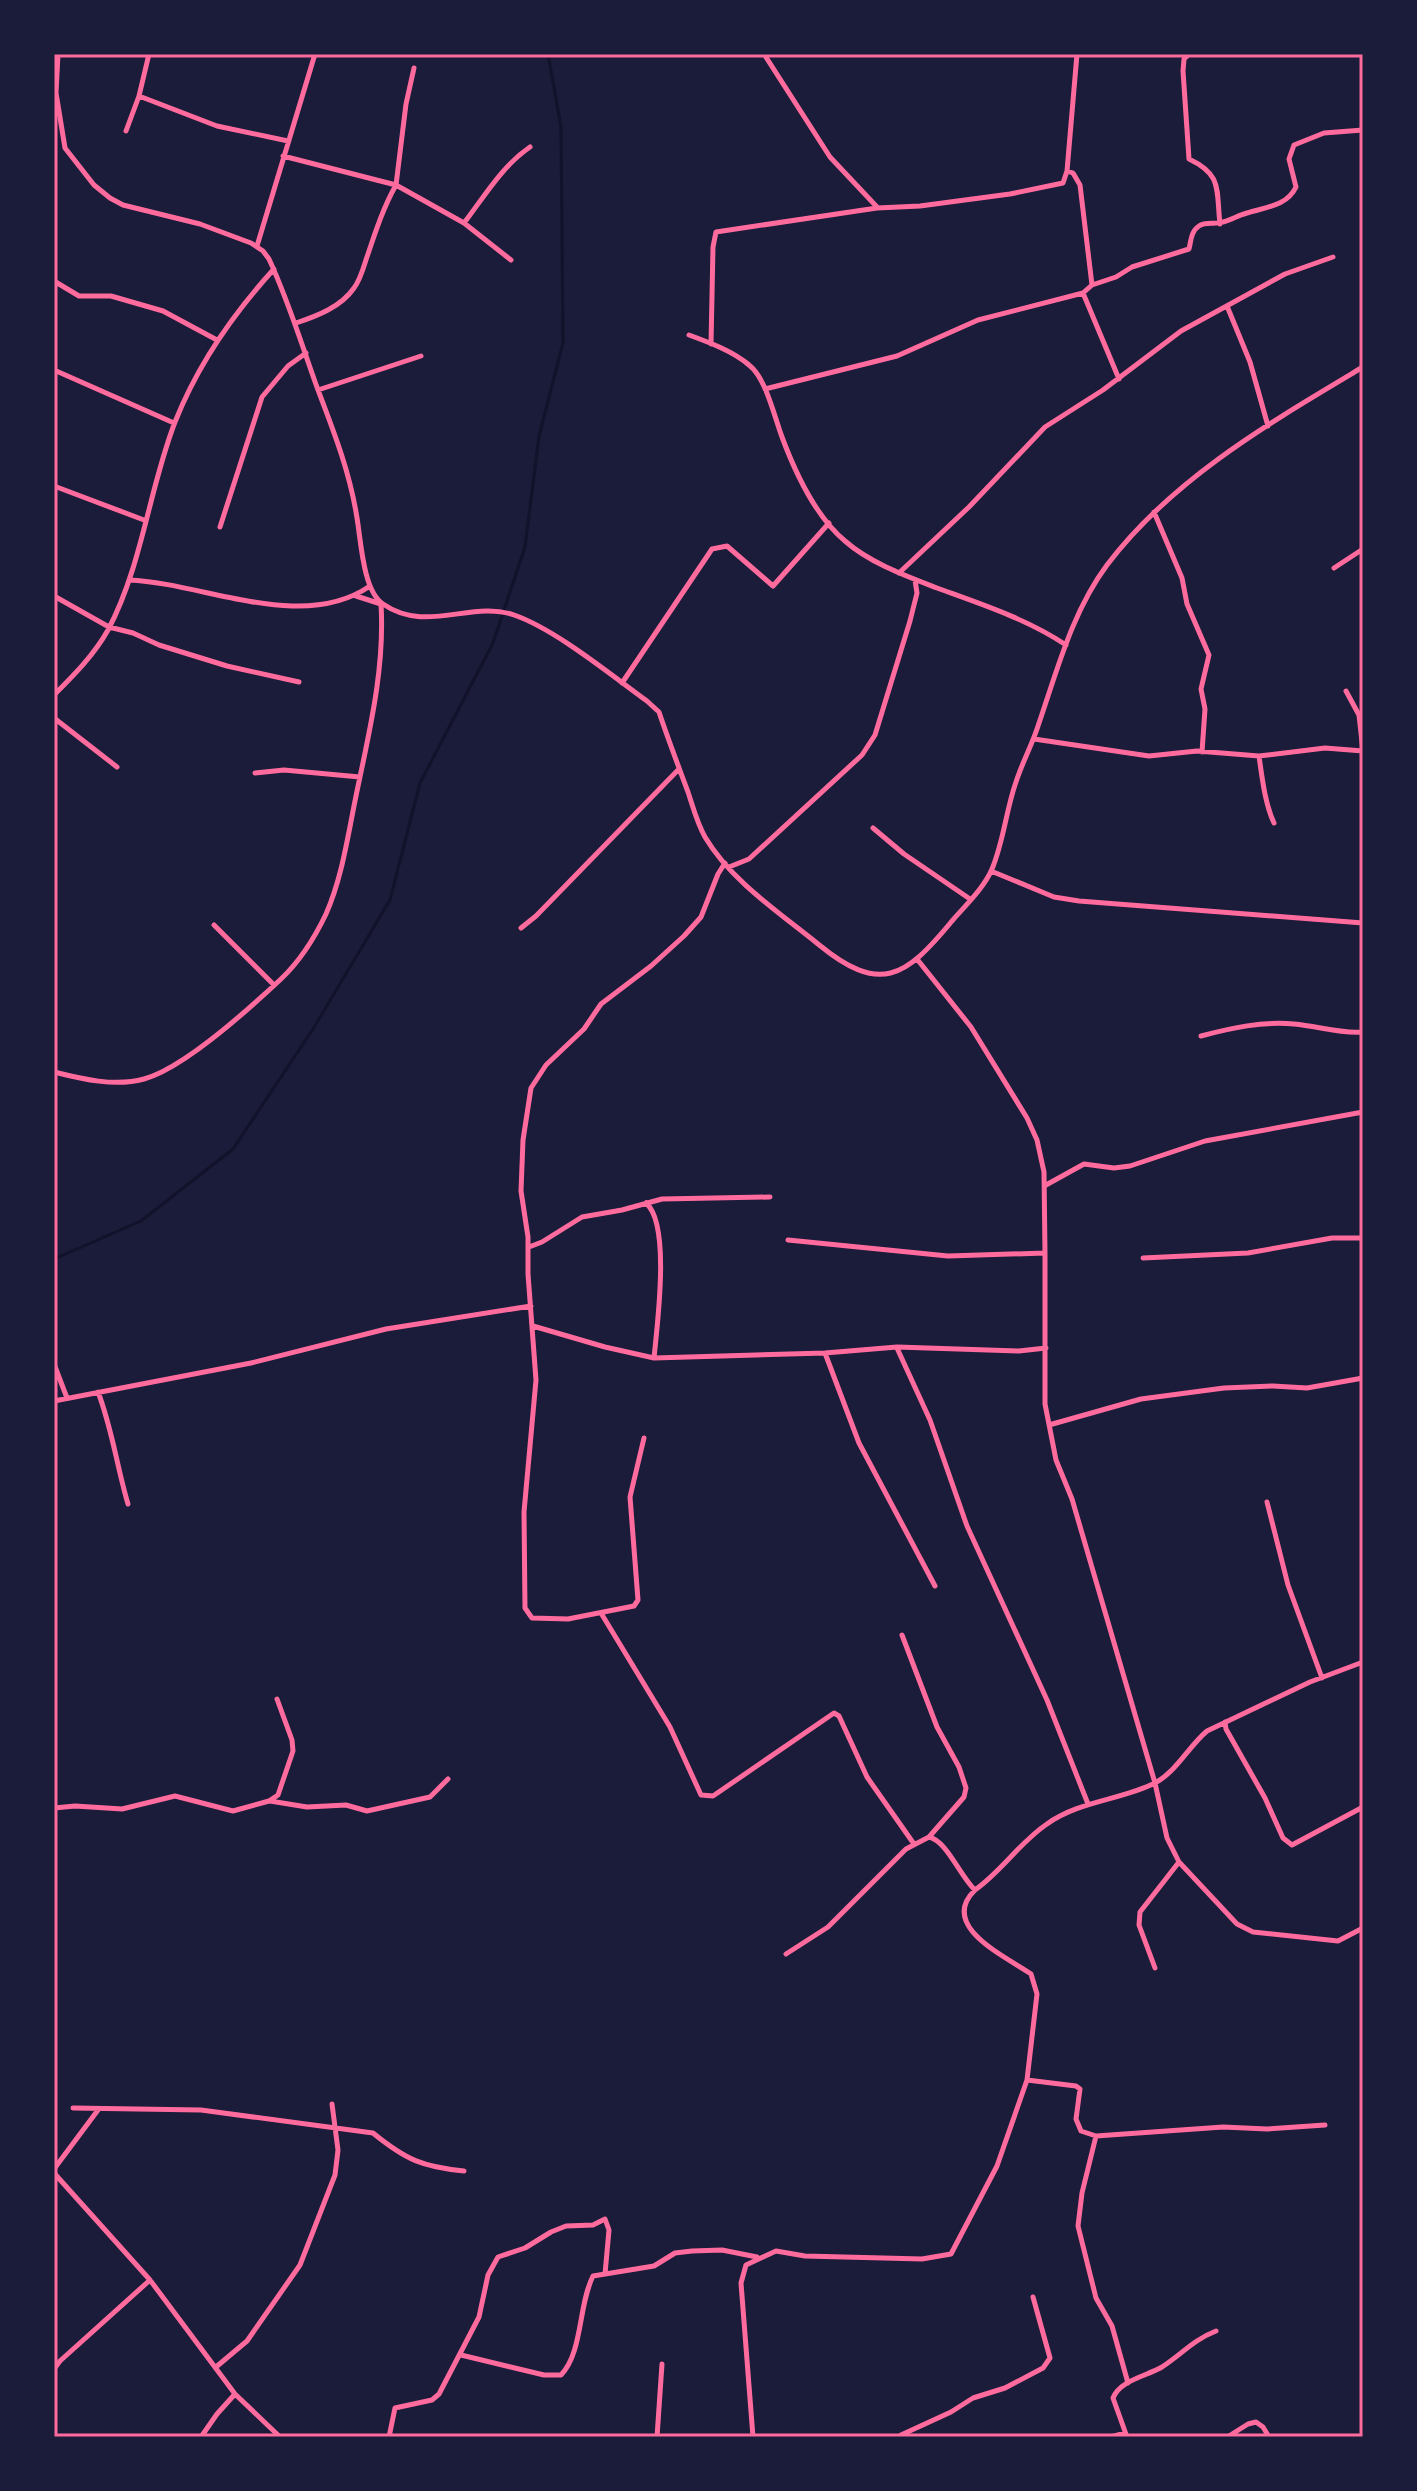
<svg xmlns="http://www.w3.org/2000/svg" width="1417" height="2491" viewBox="0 0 1417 2491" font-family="'PT Serif',serif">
  <rect width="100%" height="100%" fill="#1b1b3a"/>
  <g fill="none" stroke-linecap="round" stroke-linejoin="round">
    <!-- stream -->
    <path stroke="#12122b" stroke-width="3" d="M54,1259L141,1221L233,1149L313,1029L390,900L420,783L493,643L525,547L539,436L563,343L561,127L548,54"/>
    <!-- minor -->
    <path stroke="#ff6b9d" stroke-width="5" d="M58,54L56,93L65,148L94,185L110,198L123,205L200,224L251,243L263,251L269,259C289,302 302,346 318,390C334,432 350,473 357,518C361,541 363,591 383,604C426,634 472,600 514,615C555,629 611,675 647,701L659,712C668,739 678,765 688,792C693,807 697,823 705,837C731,881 780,913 818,944C880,995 905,978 952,921C965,906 984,888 992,869C1004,840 1006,810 1016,782C1022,763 1032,745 1038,726C1057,671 1072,612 1107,565C1173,478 1271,422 1363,367
      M764,54L830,157L877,207
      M1189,54L1184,59L1183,71L1189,159C1223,175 1216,190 1220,224
      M139,96L217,126L288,141
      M126,131L139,96L149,54
      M283,156L396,185L464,223L511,260
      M1067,171L1073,173L1080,185L1092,285
      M464,223C484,197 502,166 530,147
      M257,246L315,54
      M54,281L79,296H111L163,311L217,340
      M1083,293L1119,379
      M1227,306L1250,362L1268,426
      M296,323C317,316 341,307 354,288C361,279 364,265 368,254C376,230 384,206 396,185L406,104L414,68
      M689,335C708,342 733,351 749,365C766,378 774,416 782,437C795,472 815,516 845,541C870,563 906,576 937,588C981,604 1027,619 1066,645
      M711,344L713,247L716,232L877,208L920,206L1010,194L1063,183L1067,171L1077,54
      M54,370L174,423
      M765,389L897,356L978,320L1083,293L1092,285L1116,277L1132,267L1189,249C1191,241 1191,231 1199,226C1206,221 1215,225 1223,222C1231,220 1239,215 1247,213C1266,207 1287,206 1296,187L1289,159L1294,145L1324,133L1363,130
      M318,390L421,356
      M54,486L144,520
      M1154,512L1182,578L1187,604L1209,655L1201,689L1205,709L1202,752
      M220,527L262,397L288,366L306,353
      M1334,568L1363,549
      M899,573L969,507L1045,427L1103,390L1181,331L1285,274L1333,257
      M129,580C204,583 302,633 370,586
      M54,596L109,627L133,633L159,645L227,666L299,682
      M622,683L712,549L727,546L773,586L829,523
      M1346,691L1359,715L1363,751
      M54,695C74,675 94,655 108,630C142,566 149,489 175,422C198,364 232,315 274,269
      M54,718L117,767
      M1034,739L1149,756L1197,751L1259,756L1325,748L1363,751
      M1259,756C1262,777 1265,804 1274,823
      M255,773L284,770L360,777
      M873,828L904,854L970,899
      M729,867L749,859L862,755L875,735L910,621L917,593L915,580
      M991,871L1054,897L1079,901L1363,923
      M214,925L274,985
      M521,928L536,916L679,769
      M1201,1036C1231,1028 1263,1021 1294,1024C1318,1026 1339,1034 1363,1032
      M54,1072C82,1079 115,1087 144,1079C184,1068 249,1009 281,979C299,962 315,937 326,914C342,878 348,835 356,796C369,733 385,669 381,604L356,596
      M1046,1185L1084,1164L1114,1168L1130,1166L1205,1141L1363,1112
      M646,1203C671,1224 657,1326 654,1358
      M788,1240L948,1256L1045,1253L1044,1172L1037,1140L1027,1118L971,1027L917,959
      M529,1247L542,1242L582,1217L622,1210L662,1199L770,1197
      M1045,1253V1404L1056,1460L1072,1499L1155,1783L1167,1838L1179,1862L1237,1924L1253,1932L1338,1941L1363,1928
      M1143,1258L1248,1253L1332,1238H1363
      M533,1326L605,1347L654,1358L825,1353L897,1347L1019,1351L1046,1348
      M897,1348L930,1420L967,1526L1047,1700L1088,1804
      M825,1353L859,1443L935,1586
      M54,1364L67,1398
      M98,1392C112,1428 117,1467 128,1504
      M54,1401L251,1363L386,1329L531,1306
      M1049,1425L1141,1399L1224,1388L1273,1386L1307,1388L1363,1378
      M644,1438L630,1497L638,1600L634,1606L568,1619L532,1618L525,1608L524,1512L536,1380L528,1274V1237L521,1191L523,1140L531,1088L546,1065L584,1029L601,1004L651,966L684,936L701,917L718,874L725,863
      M1267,1502L1288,1585L1322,1678
      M601,1613L670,1727L701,1795L713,1796L834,1713L839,1716L867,1777L914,1844
      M902,1635L937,1727L959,1767L966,1788L964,1797L929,1837
      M1225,1722L1226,1729L1265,1798L1283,1838L1292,1845L1363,1807
      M270,1801L307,1807L346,1805L367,1811L430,1797L448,1779
      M54,1808L75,1806L122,1809L175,1796L233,1811L269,1801L278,1795L293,1751L292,1740L277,1699
      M786,1954L828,1927L906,1849L929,1837C947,1841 960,1876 975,1890C1002,1871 1020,1842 1047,1824C1079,1801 1121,1800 1155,1783C1176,1772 1189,1746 1207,1731L1310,1682L1363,1662
      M1155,1968L1139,1925L1140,1912L1179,1862
      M1027,2080L1076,2086L1080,2089L1076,2119L1081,2131L1096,2136L1223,2127L1267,2129L1325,2125
      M73,2108L201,2110L373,2133C406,2160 423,2167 464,2171
      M1096,2136L1082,2193L1078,2226L1096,2298L1112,2326L1128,2383
      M54,2169L98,2110
      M54,2173L150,2280L235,2394L280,2437
      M461,2355L544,2375H561C583,2352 578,2306 593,2276L654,2266L675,2253L692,2251L722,2250L757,2257
      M216,2367L247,2341L300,2265L335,2175L338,2150L332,2104
      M54,2369L60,2361L150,2280
      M1229,2436L1248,2424L1256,2422L1263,2427L1269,2437
      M201,2437L217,2414L235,2394
      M389,2437L395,2408L432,2400L439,2394L479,2317L488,2275L498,2257L525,2248L551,2232L566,2226L593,2225L605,2219L609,2230L605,2274
      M657,2437L662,2364
      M753,2437L741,2283L746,2265L776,2251L805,2256L922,2259L951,2254L997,2166L1027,2080L1037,1994L1031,1974C1005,1956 938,1926 975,1890
      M901,2437V2435L951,2412L973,2398L1005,2388L1043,2368L1050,2358L1033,2297
      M1111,2437L1125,2433
      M1127,2437L1113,2398C1120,2380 1147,2376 1162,2367C1182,2354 1193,2340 1216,2331"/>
  </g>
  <!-- border -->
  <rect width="1417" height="2491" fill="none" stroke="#1b1b3a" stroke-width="112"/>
  <rect x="56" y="56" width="1305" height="2379" fill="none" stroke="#ff6b9d" stroke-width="3"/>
</svg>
